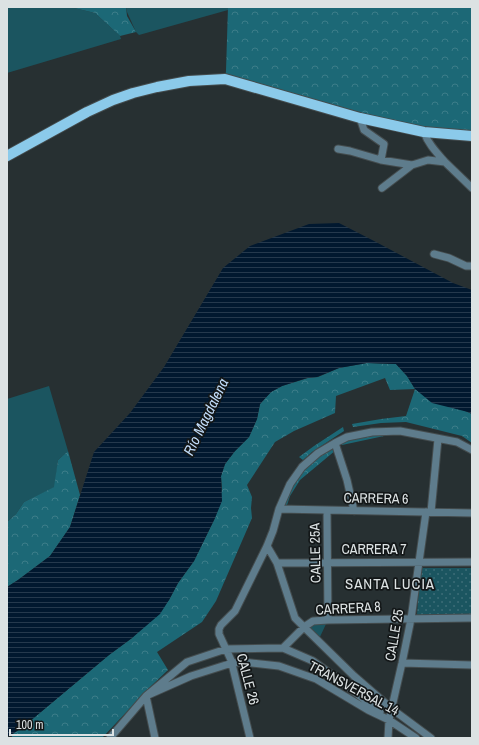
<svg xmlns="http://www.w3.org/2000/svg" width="479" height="745" viewBox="0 0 479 745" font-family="'Archivo Narrow',sans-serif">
  <defs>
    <pattern id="forest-crowns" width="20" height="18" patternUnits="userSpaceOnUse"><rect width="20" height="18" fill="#1c6876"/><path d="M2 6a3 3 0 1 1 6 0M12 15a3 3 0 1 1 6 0" fill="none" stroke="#3c7d89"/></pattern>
    <pattern id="park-dots" width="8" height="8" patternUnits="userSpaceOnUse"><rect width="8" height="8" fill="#1b5560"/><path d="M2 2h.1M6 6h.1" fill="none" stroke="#3c6d77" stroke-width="1.8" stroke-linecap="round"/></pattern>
    <pattern id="water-rules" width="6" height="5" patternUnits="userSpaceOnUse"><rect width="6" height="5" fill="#01182f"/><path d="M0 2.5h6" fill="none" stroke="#25394d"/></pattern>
  </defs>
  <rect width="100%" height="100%" fill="#273032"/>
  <!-- grass -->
  <path fill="#1b5560" d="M7,7H70L95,13L120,36L121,39L7,73Z
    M126,7H228V10L139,35L136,32L127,12Z
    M49,386L68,451L58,460L55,487L24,502L16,514L7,522V399Z
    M315,623L326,624L319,639L310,630L311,627Z"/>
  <!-- forest -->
  <path fill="url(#forest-crowns)" d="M70,7H126L127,16L136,32L120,36L95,13Z
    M228,7H472V136L360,118L225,79L226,71Z
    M367,363L396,364L407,376L415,389L472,414V443L462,436L406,422L381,423L353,427L352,424L381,419L406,416L415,389L390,390L385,378L336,396L335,413L294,431L275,442L247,485L252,497L251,508L252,518L216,601L202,622L157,652L168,670L149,688L102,738H13L11,735L23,727L109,655L132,638L169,600L178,583L194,561L215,518L222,489L221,476L225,464L235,451L249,437L257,419L260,404L271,392L282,386L308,378L318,377L339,368Z
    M343,427L344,431L312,452L303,460L299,457L314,446Z
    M400,428L428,434L398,433L342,445L340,440Z
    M334,445L336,450L300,480L290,496L287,505L283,504L292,485L305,468Z
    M68,451L80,495L70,527L50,556L18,580L7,587V522L16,514L24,502L54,487L58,460Z"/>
  <!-- park -->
  <path fill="url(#park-dots)" d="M420,568H472V616L417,615Z"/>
  <!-- water -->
  <path fill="url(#water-rules)" d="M339,223L376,242L453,283L472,290V414L468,412L432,403L415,389L407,376L396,364L367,363L339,368L317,377L307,378L282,386L271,392L260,404L257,419L249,437L235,451L225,464L221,476L222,501L215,518L194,561L178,583L169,600L160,614L132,638L109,655L23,727L11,735L7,736V587L18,580L50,556L70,527L94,452L130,413L164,367L223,268L250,246L309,224Z"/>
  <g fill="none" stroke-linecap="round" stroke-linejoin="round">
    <!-- street casing -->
    <g stroke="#444c4e" stroke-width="9">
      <path id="street" d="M360,118L364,130L384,144L381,160
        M424,132C428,144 437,153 445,162
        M338,149L350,151L381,160L412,165L428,160L445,162L472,188
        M382,188L412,165
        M434,254L449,258L466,266H472
        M335,443L347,480L354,511
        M279,509L472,513
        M327,510L328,620
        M431,512L438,439
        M267,546L277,563L295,618L304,627L354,676L392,709L431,738
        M277,563L472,562
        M283,648L304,627L313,621L328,620L472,618
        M402,663L472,665
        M110,738L146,696L191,676L232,663L243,662L279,666L316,679L368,710L389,720L416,738
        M155,738L146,696L187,662L226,649L283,648L313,661L342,682L380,712
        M250,738L231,660L219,634V629L221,625L235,611L267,546L273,531L279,509L290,484L302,467L318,453L335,443L347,437L372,432L400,431L457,442L472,450
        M388,738L389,720L402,663L411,619L426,512"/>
    </g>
    <!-- primary casing -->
    <g stroke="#444c4e" stroke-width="12">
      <path id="primary" d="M7,156L87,112L113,100L133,93L157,87L189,81L225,79L360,118L424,132L472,136"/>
    </g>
    <!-- street -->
    <use href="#street" stroke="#5e7c8c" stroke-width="7"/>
    <!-- primary -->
    <use href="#primary" stroke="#8bcaea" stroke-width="10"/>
  </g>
  <g text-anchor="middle" stroke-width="3.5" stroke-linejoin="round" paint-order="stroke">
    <!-- street labels -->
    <g font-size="14" fill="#dce2e3" stroke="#131718">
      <text transform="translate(376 498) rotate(1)" y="5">CARRERA 6</text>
      <text x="374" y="554">CARRERA 7</text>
      <text transform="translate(315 553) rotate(-91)" y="5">CALLE 25A</text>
      <text transform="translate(348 608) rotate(-3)" y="5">CARRERA 8</text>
      <text transform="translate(394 635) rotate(-80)" y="5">CALLE 25</text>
      <text transform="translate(248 679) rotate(75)" y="5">CALLE 26</text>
      <text transform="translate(354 688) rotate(28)" y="5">TRANSVERSAL 14</text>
    </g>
    <!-- water labels -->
    <g font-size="15" font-style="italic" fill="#c1dcf9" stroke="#131718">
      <text transform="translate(206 417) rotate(-64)" y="5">Río Magdalena</text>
    </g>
    <!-- neighbourhood labels -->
    <g font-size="15" letter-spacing="1" fill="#dce2e3" stroke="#131718">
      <text x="390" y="589">SANTA LUCIA</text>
    </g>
  </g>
  <!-- border -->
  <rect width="479" height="745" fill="none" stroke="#dce2e3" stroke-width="16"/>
  <!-- scale -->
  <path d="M10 729v6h103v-6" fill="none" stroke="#dce2e3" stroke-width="2"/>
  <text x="16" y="729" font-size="12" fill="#dce2e3" stroke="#131718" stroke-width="3" paint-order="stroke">100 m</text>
</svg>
